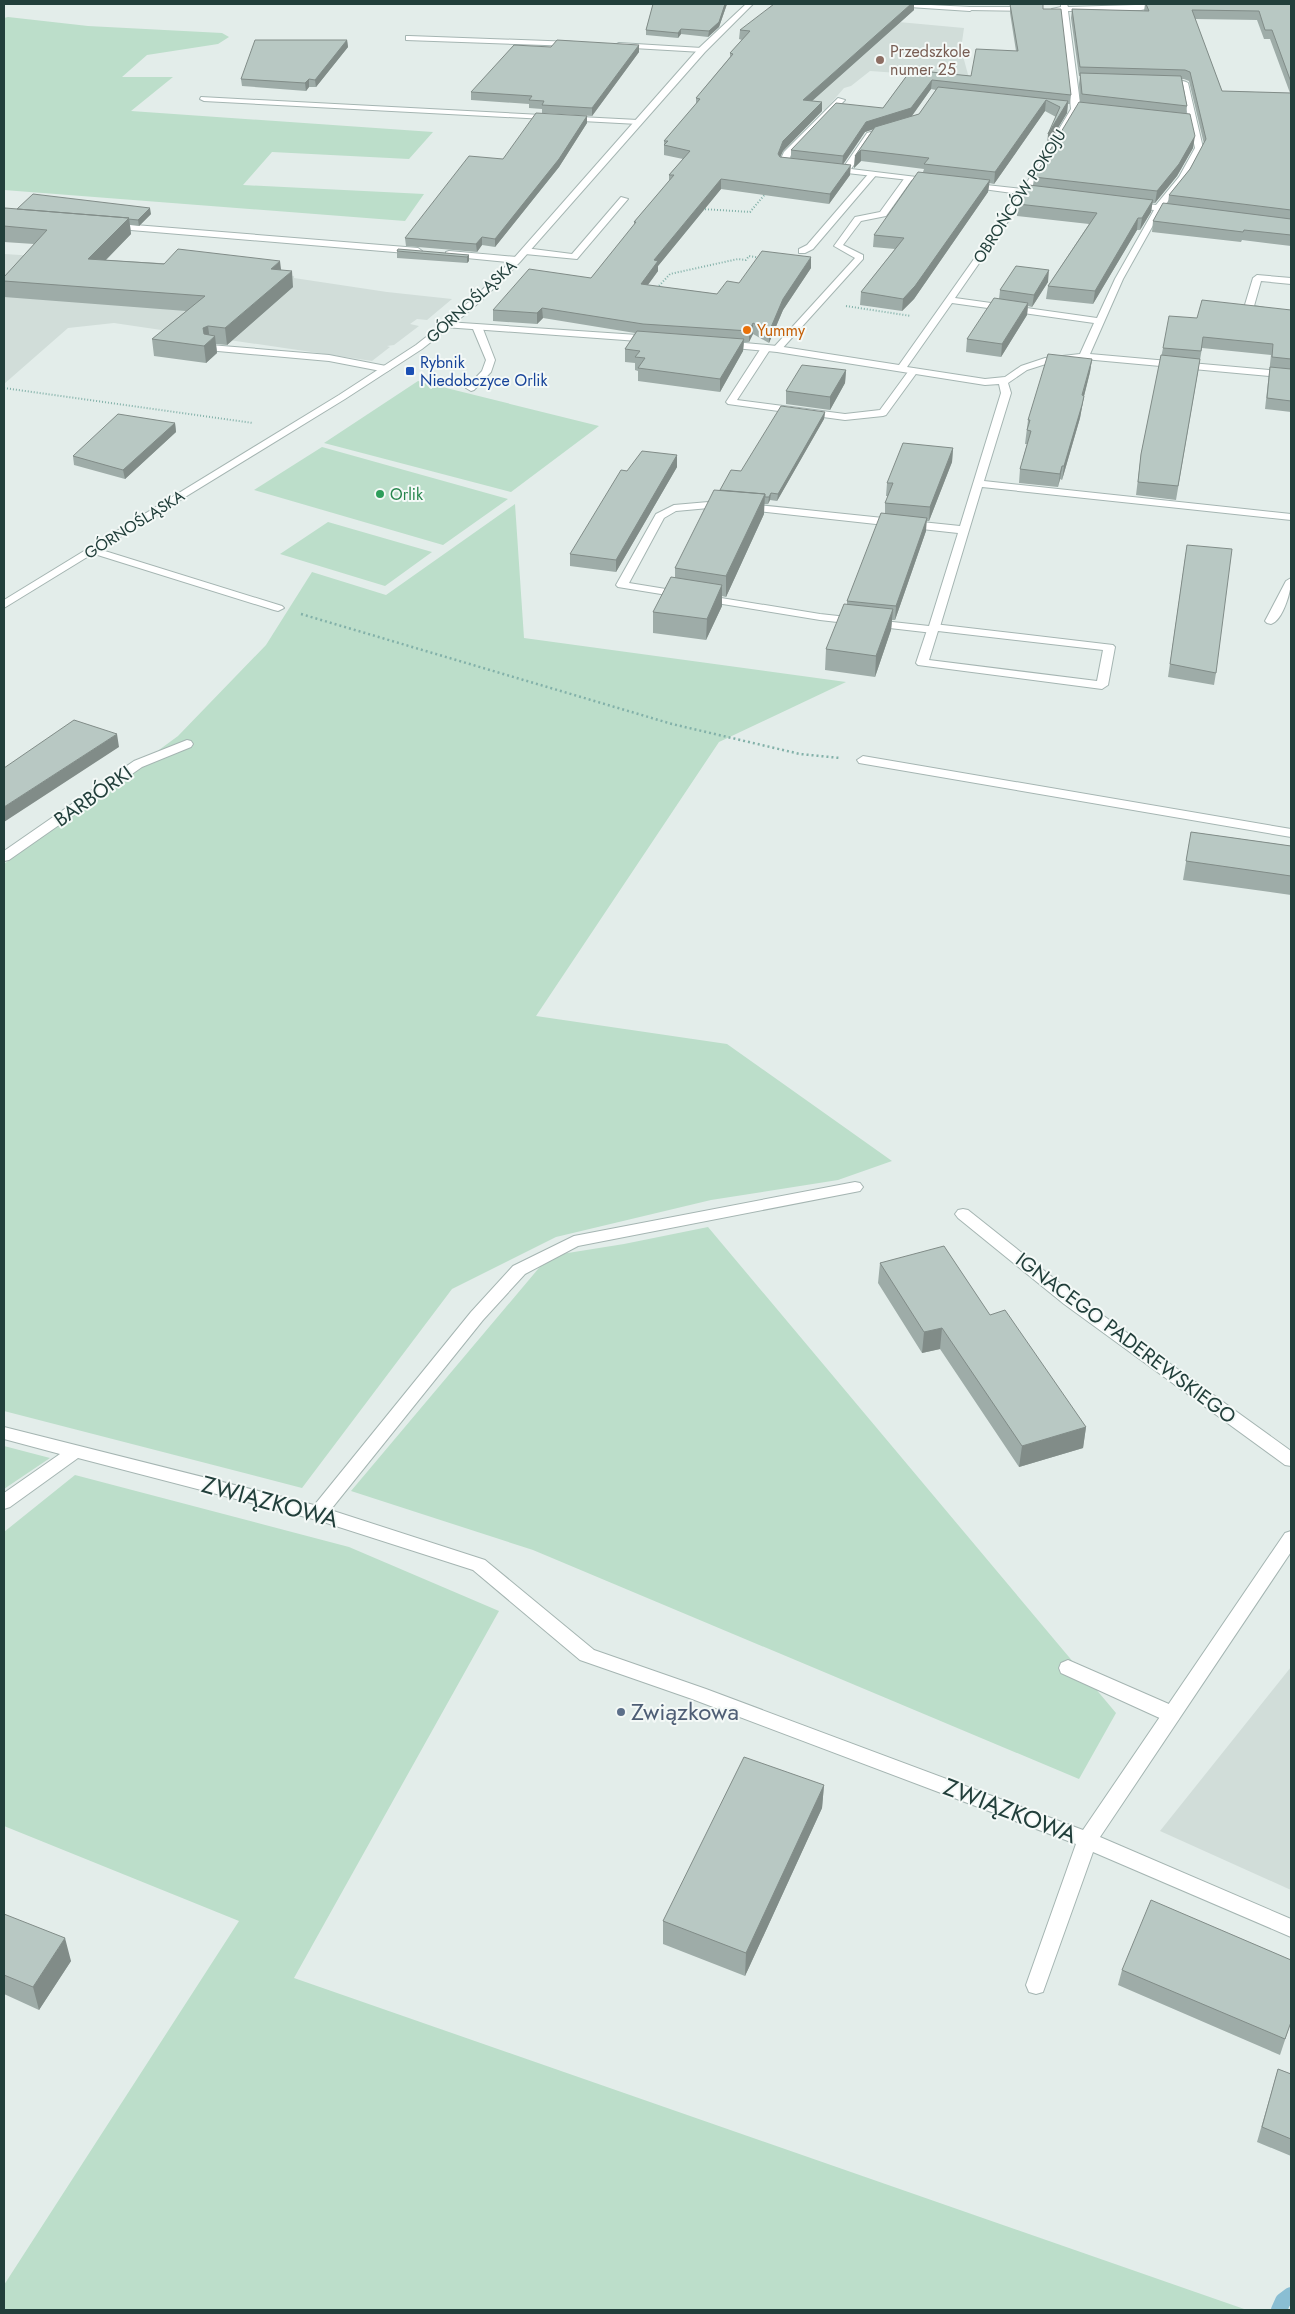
<svg xmlns="http://www.w3.org/2000/svg" width="1295" height="2314" viewBox="0 0 1295 2314" font-family="Jost,sans-serif">
  <rect width="100%" height="100%" fill="#e3edea"/>
  <!-- built -->
  <path fill="#d1ddd9" d="M844,17L964,28L961,49L969,78L870,71L851,86L844,88L825,110L750,98Z
    M4,254L200,266L294,276V278L387,292L452,299L427,320L417,319L410,324L419,326L394,345L387,346L390,347L372,361L114,323L68,328L4,384Z
    M1291,1667V1890L1160,1831Z"/>
  <!-- green -->
  <path fill="#bcdeca" d="M8,17L88,26L222,33L229,37L218,44L147,55L122,77H173L131,111L433,132L409,159L272,152L243,185L424,194L405,221L4,190V18Z
    M418,381L599,426L511,492L324,443Z
    M322,447L508,499L443,545L254,490Z
    M515,504L524,638L846,682L719,742L536,1016L727,1044L892,1161L838,1180L711,1200L556,1237L452,1289L302,1488L4,1411V864L178,736L266,645L312,572L386,595Z
    M328,522L432,552L385,586L280,554Z
    M708,1227L1116,1713L1079,1779L533,1550L351,1491L549,1256L624,1244Z
    M4,1446L50,1458L4,1489Z
    M75,1475L349,1547L499,1611L294,1978L1247,2310H4V2285L239,1921L4,1826V1532Z"/>
  <g fill="none" stroke-linecap="round" stroke-linejoin="round">
    <!-- stream -->
    <path stroke="#8abed3" stroke-width="16" d="M1279,2310L1283,2301L1291,2295"/>
    <!-- service casing -->
    <g stroke="#a5b5b2" stroke-width="2">
      <path id="service" d="M911,4L970,7L973,9L970,11L909,7V5Z
        M838,98L845,100L791,155L786,165H780L779,163L784,152Z
        M870,172L877,174L813,249L805,253H799V249L807,245Z
        M906,176L913,178L886,216L861,221L843,245L863,255V259L780,351H774V347L855,258L834,246L855,217L880,212Z
        M621,197L628,199L577,259L525,254L521,251L525,248L572,254Z
        M1257,275L1291,278V284L1261,281L1254,306L1291,313V319L1246,310L1244,308L1253,278Z
        M478,326L483,329L495,360L491,372L474,390L471,391L466,388L482,371L486,360L473,329Z
        M210,345L329,355L386,366L391,369L386,372L329,361L207,350V346Z
        M766,345L771,348L737,400L845,414L880,410L910,369L913,368L918,371L886,415L883,416L845,420L728,404L726,402L761,348Z
        M92,547L282,606L284,608L278,611L274,610L88,552L87,550Z
        M1291,578C1292,589 1283,621 1271,624L1267,623L1265,621L1286,581Z
        M934,624L1113,645L1115,647L1108,685L1102,689L918,665L916,663L928,627ZM938,631L1103,650L1097,681L929,660Z
        M863,756L1291,829V837L859,763L857,760Z
        M855,1182L860,1183L863,1187L860,1191L578,1246L525,1274L483,1320L324,1518L318,1520L312,1518L309,1513L312,1508L471,1312L513,1266L574,1236Z
        M963,1209L968,1210L1076,1296L1291,1451V1466L1285,1465L1064,1304L958,1218L955,1214L958,1210Z
        M1068,1660L1178,1708L1180,1714L1178,1720L1171,1722L1164,1720L1061,1673L1059,1668L1061,1663Z"/>
    </g>
    <!-- minor casing -->
    <g stroke="#a5b5b2" stroke-width="2">
      <path id="minor" d="M1061,4H1067L1068,7L1169,4L1141,10L1068,11L1080,103L1079,109L1030,190L1049,194L1045,196L1027,194L955,298L1097,318L1115,279L1154,210L1132,208L1128,205L1132,202L1156,205L1179,177L1195,148L1181,85H1163L1159,83C1165,79 1182,79 1188,83L1203,148L1187,178L1164,206L1185,211L1181,214L1161,211L1123,279L1090,354L1291,372V378L1084,359L1049,363L1027,370L1008,383L1011,393L984,481L1291,514V520L982,487L939,630L933,633L820,620L618,587L616,585L656,514L674,505L720,501L960,526L1001,393L999,384L985,385L777,352L723,347L718,344L723,341L777,346L899,365L1020,194L968,187L964,185L968,183L1023,189L1071,109L1061,11L1052,9L1061,7ZM952,303L1094,323L1080,354L1045,358L1021,366L1005,377L985,379L907,367ZM720,507L958,533L929,626L820,614L629,583L664,518L676,511Z
        M970,7H1030L1033,9L1030,11L968,10L967,9Z
        M409,36L574,42L578,44L574,46L406,40V36Z
        M619,43L702,48L706,50L702,52L616,47L615,45Z
        M201,97L638,120L642,122L638,124L204,101L200,99Z
        M885,128H888V132L873,137L851,169L933,179L937,181L936,183L829,171V167L843,168L867,133Z
        M110,223L418,248L422,251L418,254L107,228L106,226Z
        M449,251L517,257L521,260L517,263L446,256V252Z
        M447,322L652,336L657,339L652,342L444,327L442,325Z
        M187,740L191,741L193,744L191,747L142,767L9,860L4,861V851L134,761Z
        M4,1427L318,1506L485,1560L594,1650L706,1689L1083,1830L1285,1533L1291,1531V1552L1100,1837L1291,1919V1937L1093,1852L1043,1992L1036,1994L1029,1992L1026,1985L1076,1844L692,1699L580,1660L473,1570L317,1520L78,1458L10,1507L4,1509V1493L60,1454L4,1439Z"/>
    </g>
    <!-- tertiary casing -->
    <g stroke="#a5b5b2" stroke-width="2">
      <path id="tertiary" d="M746,4H753L705,52L520,262L482,300L450,327L422,349L345,399L4,608V600L339,395L416,345L444,323L476,296L514,258L699,48Z"/>
    </g>
    <!-- path-far1 -->
    <path stroke="#83b1a9" stroke-width="2" stroke-dasharray="1 2" stroke-linecap="butt" d="M702,209L750,212L766,193
      M657,288L670,274L738,259L746,260L749,256L761,258
      M846,306L911,316
      M4,388L253,423"/>
    <!-- path -->
    <path stroke="#83b1a9" stroke-width="2.5" stroke-dasharray="2 3" stroke-linecap="butt" d="M301,614L672,724L800,754L840,758"/>
    <!-- service -->
    <use href="#service" fill="#fff" fill-rule="evenodd"/>
    <!-- minor -->
    <use href="#minor" fill="#fff" fill-rule="evenodd"/>
    <!-- tertiary -->
    <use href="#tertiary" fill="#fff" fill-rule="evenodd"/>
  </g>
  <!-- wall -->
  <path fill="#9eaca8" fill-rule="evenodd" d="M653,4H727L719,27L708,37L681,34L678,38L646,35V30Z
    M911,4H914V10L812,101L822,102V111L783,151L780,157L791,158V150L883,108L911,70L971,76L1016,51L1010,13V5H1009V4H1041L1043,9L1071,95L1070,104H1068L1067,113L1047,146L1056,117L1045,111L994,184L989,183L988,192L914,299L902,311L860,305L861,292L895,249L873,247L874,235L923,172L924,169L861,161L854,168L855,156L873,129L865,132L843,164L850,175L829,204L721,189L658,266V271L648,285L717,294L739,283L811,268L783,310L769,343L753,334L749,342H744L743,351L720,392L638,381V371L635,370V363L625,362V349L635,333L543,318L537,324L493,321V310L591,278L634,225V222L669,181V175L683,159L664,155V141L696,104V98L730,57V53L742,40L739,39L740,30ZM931,89L936,90L919,114L912,116Z
    M1145,4H1291V246L1242,240L1241,242L1152,232L1153,221L1168,203L1169,195L1190,169L1204,144L1189,81L1184,79H1182L1187,106L1186,114L1193,148L1177,176L1155,203H1152L1151,212L1140,230H1137L1093,304L1046,299L1048,286L1089,224L1017,216L1018,204L1033,186L1034,177L1080,102L1079,84L1080,76H1079L1071,18L1072,9L1144,11ZM1195,19L1257,20L1264,39H1270L1290,93L1222,91Z
    M347,40L348,47L316,87H309L306,91L242,86L241,79Z
    M639,45V52L592,116L542,113V109L529,108V104L471,100V92L551,47Z
    M587,116V123L559,167L495,247L482,245L477,252L406,246L405,238L503,159Z
    M4,210L151,214L139,226L130,225L131,234L106,260L281,270L293,287L227,345L216,344L217,353L206,363L154,356L152,339L186,311L4,297V277L34,244L4,242Z
    M397,251L469,255V261L467,263L397,258Z
    M1048,282L1032,307L1028,306L1027,315L1001,357L966,352L967,339L999,299L1000,290Z
    M1291,310V412L1265,409L1271,355L1202,348L1176,500L1136,495L1141,454L1163,348L1197,318Z
    M1092,359L1090,372L1084,396L1080,418L1062,480L1060,479L1058,487L1019,483L1020,469L1027,444H1025L1028,420Z
    M846,370L845,383L830,410L786,404V391Z
    M825,412L824,419L777,501L770,500L768,504H764V514L726,597L722,596V606L706,640L653,633V612L675,578V568L720,490L741,471Z
    M175,423L176,432L125,479L74,465L73,456Z
    M953,448L952,462L929,521H926V531L895,620H892L891,630L875,677L825,670L826,649L847,604V601L885,513V503L888,496H886L887,483Z
    M677,455V467L616,572L570,566V554L627,471Z
    M1187,545L1216,673L1214,685L1168,677Z
    M1191,832L1291,846V895L1183,880Z
    M880,1263L990,1315L1086,1427L1083,1448L1019,1467L940,1349L922,1353L878,1283Z
    M824,1785L822,1808L745,1976L663,1944V1921Z
    M4,1914L71,1961L39,2010L4,1994Z
    M1122,1970L1291,2022L1280,2055L1118,1985Z
    M1278,2069L1291,2074V2156L1257,2142Z"/>
  <!-- shaded-wall -->
  <path fill="#818c88" d="M725,4H727L719,27L708,37L709,31Z
    M911,4H914V10L803,109V100Z
    M681,29V34L678,38V33Z
    M347,40L348,47L316,87L315,80Z
    M639,45V52L592,116V108Z
    M309,79V87L306,91L305,83Z
    M932,80L931,89L911,117L865,132L842,166L843,156L866,122Z
    M1046,100L1045,111L994,184L995,172Z
    M1068,101L1067,113L1047,146L1048,134Z
    M822,102V111L783,151L777,164L778,154L783,141Z
    M587,116V123L559,167L495,247V239Z
    M1195,136L1193,148L1177,176L1155,203L1157,191Z
    M861,150V161L854,168L855,156Z
    M851,165L850,175L829,204L830,194Z
    M721,179V189L658,266V271L641,294V284L654,260Z
    M990,180L988,192L914,299L902,311L903,299Z
    M1153,200L1151,212L1140,230L1142,218Z
    M150,208L151,214L139,226L138,220Z
    M129,218L131,234L91,275L88,259Z
    M1138,218L1137,230L1093,304L1095,291Z
    M482,237V245L477,252L476,244Z
    M469,255V261L467,263V257Z
    M811,257V268L783,310L769,343V332L783,299Z
    M280,261L282,277L271,269Z
    M1049,270L1048,282L1032,307L1034,295Z
    M292,271L293,287L227,345L225,328Z
    M1028,303L1027,315L1001,357L1002,344Z
    M542,308L543,318L537,324V313Z
    M753,323V334L749,342V331Z
    M208,326L210,341L215,336L217,353L206,363L204,346L203,328Z
    M744,339L743,351L720,392V379Z
    M1092,359L1090,372L1084,396L1080,418L1062,480L1064,466Z
    M846,370L845,383L830,410V397Z
    M825,412L824,419L777,501L778,494Z
    M175,423L176,432L125,479L123,470Z
    M953,448L952,462L929,521L930,507Z
    M677,455V467L616,572V560Z
    M1062,466L1060,479L1058,487L1060,474Z
    M771,493L770,500L768,504L769,497Z
    M765,494L764,514L726,597V576Z
    M927,518L926,531L895,620L896,606Z
    M722,585V606L706,640L707,619Z
    M893,609L891,630L875,677L876,656Z
    M117,734L119,747L4,822V807Z
    M942,1328L940,1349L922,1353L924,1332Z
    M1086,1427L1083,1448L1019,1467L1022,1446Z
    M824,1785L822,1808L745,1976L746,1953Z
    M65,1938L71,1961L39,2010L33,1987Z"/>
  <!-- building -->
  <path fill="#b8c8c3" stroke="#818c88" d="M653,4H725L719,22L709,31L681,29L678,33L646,30Z
    M774,4H911L803,100L822,102L783,141L778,154L780,157L851,165L830,194L721,179L654,260L658,261L641,284L717,294L727,281L739,283L762,251L811,257L783,299L769,332L753,323L749,331L643,324L542,308L537,313L493,310L529,269L591,278L636,222H634L674,175H669L690,151L664,145L668,141H664L700,99L696,98L733,54L730,53L750,31L740,30Z
    M1010,4H1043V9H1061L1071,95L932,80L911,108L866,122L843,156L791,150L836,103L883,108L911,70L971,76L976,49L1018,51Z
    M1146,4H1291V82L1272,30H1265L1259,11L1192,10L1222,91L1291,93V210L1169,195L1190,169L1206,139L1190,72L1185,70L1080,67L1072,9L1149,11Z
    M255,40H347L315,80L309,79L305,83L241,79Z
    M557,40L639,45L592,108L542,105L544,101L529,100L532,96L471,92L514,45L551,47Z
    M1080,73L1181,76L1187,106L1082,94Z
    M938,87L1068,101L1048,134L1060,107L1046,100L995,172L924,164L929,158L861,150L855,156L875,127L919,114Z
    M1079,102L1190,114L1195,136L1179,164L1157,191L1034,177Z
    M536,113L587,116L559,159L495,239L482,237L476,244L405,238L469,156L503,159Z
    M918,172L990,180L915,286L903,299L861,292L904,238L874,235Z
    M1029,185L1153,200L1142,218H1138L1095,291L1048,286L1097,213L1018,204Z
    M33,194L150,208L138,220L128,219L129,218L17,209Z
    M1163,203L1291,219V235L1244,230L1243,232L1153,221Z
    M5,208L129,218L88,259L164,264L178,249L280,261L271,269L292,271L225,328L208,326L203,328L204,334L215,336L204,346L152,339L205,296L4,281V277L47,230L4,226V210Z
    M398,249L469,255L467,257L397,251Z
    M1016,266L1049,270L1034,295L1000,290Z
    M994,298L1028,303L1002,344L967,339Z
    M1202,300L1291,310V359L1272,357L1273,344L1203,337L1201,351L1163,348L1169,316L1197,318Z
    M637,331L744,339L720,379L638,368L645,358L635,357L640,351L625,349Z
    M1048,354L1092,359L1082,395L1084,396L1082,405L1064,466H1062L1060,474L1020,469L1031,431L1027,430L1030,420H1028Z
    M1161,355L1200,359L1178,486L1138,482L1141,454Z
    M802,365L846,370L830,397L786,391Z
    M1270,367L1291,369V401L1267,398Z
    M781,406L825,412L778,494L771,493L769,497H765V494L720,490L731,470L741,471Z
    M118,414L175,423L123,470L73,456Z
    M903,443L953,448L930,507L885,503L893,483H887Z
    M642,451L677,455L616,560L570,554L621,470L627,471Z
    M714,490L765,494L726,576L675,568Z
    M881,513L927,518L896,606L847,601Z
    M1187,545L1232,549L1216,673L1170,664Z
    M671,577L722,585L707,619L653,612Z
    M844,604L893,609L876,656L826,649Z
    M74,720L117,734L4,807V768Z
    M1191,832L1291,846V876L1186,861Z
    M944,1246L990,1315L1005,1310L1086,1427L1022,1446L942,1328L924,1332L880,1263Z
    M744,1757L824,1785L746,1953L663,1921Z
    M1151,1900L1291,1960V2022L1285,2039L1122,1970Z
    M4,1914L65,1938L33,1987L4,1975Z
    M1278,2069L1291,2074V2139L1262,2127Z"/>
  <!-- markers -->
  <circle fill="#8d6e63" stroke="#f4f9f7" stroke-width="2" cx="880" cy="60" r="5"/>
  <circle fill="#e8710a" stroke="#f4f9f7" stroke-width="2" cx="747" cy="330" r="5"/>
  <rect fill="#1a4fb4" stroke="#f4f9f7" stroke-width="2" x="405" y="366" width="10" height="10" rx="2.5"/>
  <circle fill="#2e9e5b" stroke="#f4f9f7" stroke-width="2" cx="380" cy="494" r="5"/>
  <circle fill="#5c6f8a" stroke="#f4f9f7" stroke-width="2" cx="621" cy="1712" r="5"/>
  <g text-anchor="middle" stroke-width="4" stroke-linejoin="round" paint-order="stroke">
    <!-- far-education labels -->
    <g font-size="16" fill="#785e54" stroke="#f4f9f7" text-anchor="start">
      <text x="890" y="57">Przedszkole<tspan x="890" dy="18">numer 25</tspan></text>
    </g>
    <!-- far-street labels -->
    <g font-size="16" fill="#223f3b" stroke="#f4f9f7">
      <text transform="translate(1019 196) rotate(-57)" y="6">OBROŃCÓW POKOJU</text>
      <text transform="translate(471 301) rotate(-42)" y="6">GÓRNOŚLĄSKA</text>
      <text transform="translate(134 524) rotate(-32)" y="6">GÓRNOŚLĄSKA</text>
    </g>
    <!-- far-food labels -->
    <g font-size="16" fill="#c56008" stroke="#f4f9f7" text-anchor="start">
      <text x="757" y="336">Yummy</text>
    </g>
    <!-- far-transit labels -->
    <g font-size="16" fill="#164399" stroke="#f4f9f7" text-anchor="start">
      <text x="420" y="368">Rybnik<tspan x="420" dy="18">Niedobczyce Orlik</tspan></text>
    </g>
    <!-- far-leisure labels -->
    <g font-size="16" fill="#27864d" stroke="#f4f9f7" text-anchor="start">
      <text x="390" y="500">Orlik</text>
    </g>
    <!-- street labels -->
    <g font-size="20" fill="#223f3b" stroke="#f4f9f7">
      <text transform="translate(93 796) rotate(-35)" y="7">BARBÓRKI</text>
      <text transform="translate(1126 1338) rotate(37)" y="7">IGNACEGO PADEREWSKIEGO</text>
    </g>
    <!-- near-street labels -->
    <g font-size="24" fill="#223f3b" stroke="#f4f9f7">
      <text transform="translate(270 1502) rotate(15)" y="8">ZWIĄZKOWA</text>
      <text transform="translate(1010 1811) rotate(21)" y="8">ZWIĄZKOWA</text>
    </g>
    <!-- near-service labels -->
    <g font-size="24" fill="#4e5e75" stroke="#f4f9f7" text-anchor="start">
      <text x="631" y="1720">Związkowa</text>
    </g>
  </g>
  <!-- border -->
  <rect width="1295" height="2314" fill="none" stroke="#223f3b" stroke-width="10"/>
</svg>
